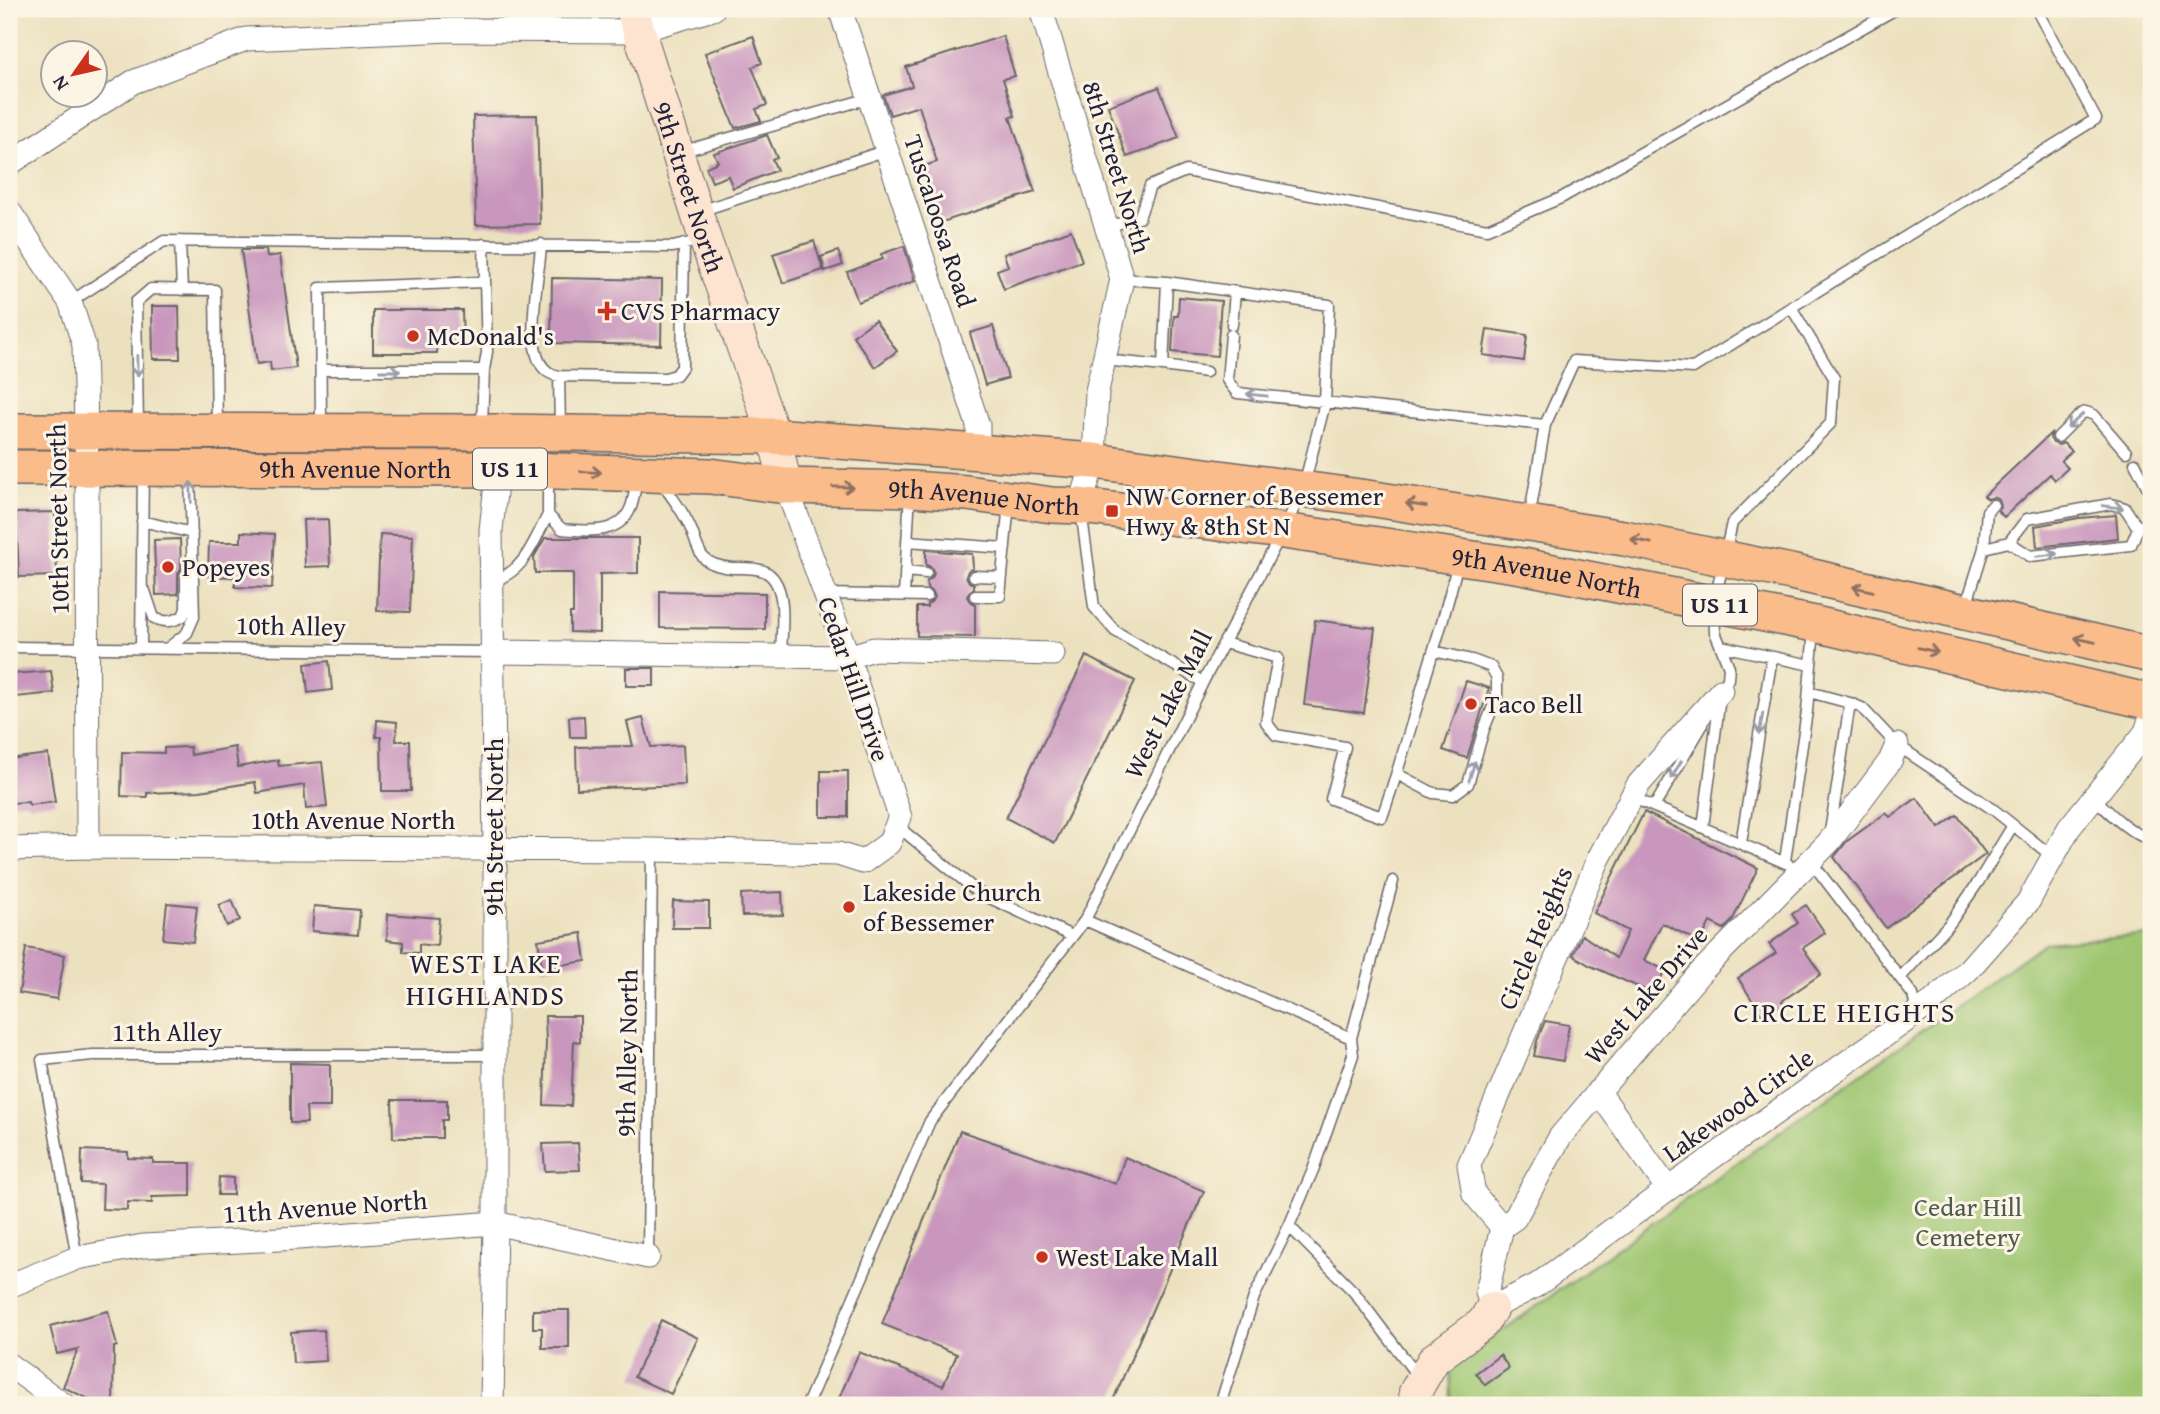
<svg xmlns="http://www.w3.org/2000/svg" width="2160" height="1414" viewBox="0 0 2160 1414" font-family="'Gentium Book Plus',serif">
  <rect width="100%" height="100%" fill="#fcf5e5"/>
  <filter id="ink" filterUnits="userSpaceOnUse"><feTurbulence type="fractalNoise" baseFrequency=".0143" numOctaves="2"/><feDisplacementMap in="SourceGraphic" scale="14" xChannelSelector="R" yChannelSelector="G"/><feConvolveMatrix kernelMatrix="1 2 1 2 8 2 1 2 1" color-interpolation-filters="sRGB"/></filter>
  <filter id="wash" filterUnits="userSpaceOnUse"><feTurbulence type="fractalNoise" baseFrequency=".00686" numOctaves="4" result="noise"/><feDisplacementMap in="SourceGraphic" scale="28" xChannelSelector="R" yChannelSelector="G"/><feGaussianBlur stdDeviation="1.57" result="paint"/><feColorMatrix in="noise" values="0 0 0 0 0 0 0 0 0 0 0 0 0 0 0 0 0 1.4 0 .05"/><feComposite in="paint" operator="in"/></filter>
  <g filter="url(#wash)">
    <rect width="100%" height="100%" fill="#ece1bf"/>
    <!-- green -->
    <path fill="#9ec671" stroke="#607456" stroke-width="2" d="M2151,935V1405H1451L1450,1368L2044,943Z"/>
    <g id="blocks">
      <!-- building -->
      <path fill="#c997be" d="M753,36L762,63L752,67L767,105L756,109L761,121L735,128L705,53Z
        M1003,36L1015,76L1003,79L1015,116L1010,117L1035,192L942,222L924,166L937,162L919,106L890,115L883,95L912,86L906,67Z
        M1159,87L1179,138L1127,157L1108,106Z
        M537,115L540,224L476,225L473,116Z
        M767,135L777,158L772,159L777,170L733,188L728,176L712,182L706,167L718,162L714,153Z
        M1071,230L1082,261L1004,289L997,270L1008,266L1004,254Z
        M814,241L823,270L783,283L773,254Z
        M904,246L915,281L858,302L847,272L883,259L881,254Z
        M241,250H266L267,257L280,255L296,368L271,371L270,362L257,364Z
        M838,251L843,265L825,271L821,257Z
        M552,278L662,280L661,345L551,343Z
        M1179,297L1221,301L1217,356L1172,352L1174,316H1178Z
        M152,306H179L180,359H153Z
        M373,310H462L463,342H437V353H373Z
        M875,320L897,351L875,367L853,336Z
        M993,326L1008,378L985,385L970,333Z
        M1487,329L1527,335L1524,361L1483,355Z
        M2052,432L2050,438L2053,443L2059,445L2063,443L2072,451L2061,461L2068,468L2055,480L2050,474L2004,517L1998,511L2001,506L1999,500L1994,497L1988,499L1984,496Z
        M55,512L57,576L19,577L16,513Z
        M2116,515L2118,538L2037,547L2035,526L2079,518Z
        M328,519L330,566L305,567L303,520Z
        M241,532L275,534L272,588L235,587V577L208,576L209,542H241Z
        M380,534L413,536L410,612L377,611Z
        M545,538H638V573L600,574V633L570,632V613H573V573H535L534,557Z
        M180,539L181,568L178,574V594L156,595L154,540Z
        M926,550L972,554L973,568L968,571L966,576L969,582L974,584V588L969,592L967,597L971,602L975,604V637L917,636V607H927V604L931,602L935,597L933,592L927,588V581L932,578L934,573L931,567L926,565Z
        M660,591L765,593V629L660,628Z
        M1315,620L1375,628L1364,713L1304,705Z
        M1086,656L1135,681L1055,843L1006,818Z
        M329,661L332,690L308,693L305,664Z
        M626,668H654V686H626Z
        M51,671L54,693L16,697L13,674Z
        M1466,681L1489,688L1467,758L1443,750Z
        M584,716L585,737H570L569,717Z
        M643,718L651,747L683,745L685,785L577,789L576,747L633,746L627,722Z
        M377,720L397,722L396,741H410L411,791H382L381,737H376Z
        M190,747L191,755L235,747L238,767L278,760L279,766L322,762L327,807L306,809L304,785L257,793L255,782L200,791L147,793V797L121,796L122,752L164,753V748Z
        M48,754L55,802L29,805L28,802L9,803V759Z
        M821,771H848V817H821Z
        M1917,798L1939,828L1957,815L1986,854L1886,928L1834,857L1847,841L1886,813L1890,817Z
        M1644,812L1758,868L1732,921L1724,929L1710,922L1700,942L1662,923L1644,960L1665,970L1654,994L1589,965L1573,955L1582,935L1616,958L1628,931L1594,913Z
        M782,892L783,915L742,916L741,894Z
        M232,900L240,920L227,926L219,905Z
        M673,901L709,902V928H672Z
        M167,903L197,906L193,942L163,939Z
        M1806,905L1825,933L1803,948L1821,974L1782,1001L1784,1004L1763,1017L1738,978L1776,953L1769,944L1798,923L1792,914Z
        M314,906L360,910L358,935L312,931Z
        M388,914L439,918L437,946L419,944V953L403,952V942L387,940Z
        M582,933L586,961L542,968L538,940Z
        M26,948L65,955L57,999L19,993Z
        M545,1016H580V1042L574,1041L571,1106L544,1105L546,1041Z
        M1545,1021L1569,1025L1563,1061L1534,1056L1537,1041Z
        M290,1063L330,1064V1107H306L307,1123H290Z
        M392,1100H447V1120H442V1138H393Z
        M960,1131L1116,1184L1125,1157L1204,1191L1111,1405H836L859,1352L943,1386L957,1354L882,1324Z
        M578,1143L580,1170L545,1171L543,1144Z
        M82,1150L128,1152V1158L153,1159V1163H191V1196L152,1197V1203L127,1202V1210L102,1209L103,1184L81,1183Z
        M219,1177L233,1178V1195H218Z
        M533,1310H569V1348H542V1328H533Z
        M108,1311L117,1346L114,1347L113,1404H93V1401L63,1387L78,1349L57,1354L50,1326Z
        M661,1320L698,1338L671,1394L634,1377Z
        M324,1330L326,1361L293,1363L291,1332Z
        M1500,1355L1509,1368L1485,1385L1476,1373Z"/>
    </g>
  </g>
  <g filter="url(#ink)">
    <use href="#blocks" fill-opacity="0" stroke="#696569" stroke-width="2"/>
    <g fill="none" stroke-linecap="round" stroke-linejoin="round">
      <!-- lane casing -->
      <g stroke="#696569" stroke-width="13">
        <path id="lane" d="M680,152L870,98
          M700,211L887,150
          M1106,227L1139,218L1150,186L1186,171L1487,229L1561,198L1896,9
          M180,241L182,290
          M541,244C541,273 515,371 559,376L665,378L676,375L682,367L684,244
          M1122,279L1167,282
          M70,302L164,241L673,247L702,240
          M1232,325L1235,293
          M1231,335L1227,380L1237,393L1545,425L1529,520
          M1163,366L1206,372
          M322,370H484
          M559,376L560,427
          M1545,425L1574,361L1693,368L2096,119L2036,9
          M321,426L320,288L484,282
          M482,426L484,370L487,352L484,244
          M138,427L136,302L151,289L215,290L217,428
          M2058,437L2081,414L2086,412L2094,415L2126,452
          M2135,463L2151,494
          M548,476V515L562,529C586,531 620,536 631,507C634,499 635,488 637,479
          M661,482C672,497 683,511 690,527C695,537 696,548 703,557C710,565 722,567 732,568C743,568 754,567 764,571C790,583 781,632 781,656
          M1081,510L1094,607L1115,631L1203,682
          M142,521L192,533
          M907,541L1005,548
          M2009,542L2027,519L2111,504L2125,508L2138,528
          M1984,548L2009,542L2030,556L2131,545L2138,528L2151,521
          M905,571L926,573
          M974,576L1002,577
          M492,582C526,570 532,544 548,515
          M145,591L154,618C166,623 172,622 183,616L186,609V574
          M825,594L927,596
          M904,595L910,493
          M975,596H1000L1009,503
          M1965,609L1984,548L1987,511L1993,505
          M1224,643L1278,658L1266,722L1276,735L1345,747L1331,799L1382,817C1398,772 1411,727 1424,682C1436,642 1449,602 1458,561
          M1721,646L1811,665
          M9,647L492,652
          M141,647L143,472
          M168,648L187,633L194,617L190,472
          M1809,692L1850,703L1862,708L1897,745L1994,810L2053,857
          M1720,693L1728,679L1729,667L1715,632L1714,604L1732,523L1831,423L1834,378L1791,307
          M1397,774L1433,793L1453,795L1468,784L1484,729L1497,697V678L1491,667L1472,660L1434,651
          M1631,797L1788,864
          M2094,798C2111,814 2128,832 2151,840
          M1654,807L1702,726
          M896,825L979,893L1072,936
          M1703,827L1720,697
          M1830,832L1850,703
          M1741,843L1772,657
          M1810,860L1913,995L1917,1013
          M1785,861L1807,711L1814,630
          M1085,920L1351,1038
          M1900,978L1950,923L1979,881L2013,825
          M1289,1226L1354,1292L1419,1378
          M648,1257L652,850
          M77,1258L42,1060L93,1055H493
          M807,1405L930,1121L1085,920L1203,682L1283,531L1303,489L1325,403L1329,305L1167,282L1163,366L1104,360
          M1220,1405L1254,1297L1289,1226L1313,1170L1353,1055L1351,1038L1393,881"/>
      </g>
      <!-- street casing -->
      <g stroke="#696569" stroke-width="25">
        <path id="street" d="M840,9L978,425V452
          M1041,9L1122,279L1097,391L1094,461L1080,506
          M9,164L133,82L246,39L451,30L638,31L713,9
          M9,211L70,302L84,345L87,469L88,847
          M494,652L848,657L874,649L1053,654
          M1897,745L1890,761L1829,842L1700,973L1560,1137L1515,1218L1502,1227L1487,1292L1492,1308L1537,1285L1668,1189L1932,1002L1968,970L2028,902L2069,828L2146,732L2151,716
          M9,849L88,847L652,850L838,854L863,862L889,843L900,817L848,657L786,486
          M1598,1091L1668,1189
          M1502,1227L1474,1194L1469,1165L1598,860L1638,785L1721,691
          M9,1286L77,1258L143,1246L298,1238L495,1223L648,1257
          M9,1365L64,1405
          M492,1405L495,1223V849L491,530L499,456"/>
      </g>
      <!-- secondary casing -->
      <g stroke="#696569" stroke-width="34">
        <g id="secondary">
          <path id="s1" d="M632,9L705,239L774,436L786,486"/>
          <path d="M1417,1405L1415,1392L1434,1359L1483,1323L1492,1308"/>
        </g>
      </g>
      <!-- primary casing -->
      <g stroke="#696569" stroke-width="38">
        <g id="primary">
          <path d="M9,431L502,432L774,436L1094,461L1368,498L1624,538L1791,572L2151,655"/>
          <path id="s2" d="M9,468L496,469L710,476L786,486L911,489L967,493L1052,505L1080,506L1283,531L1522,566L1815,624L2151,702"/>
        </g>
      </g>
      <!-- lane -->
      <use href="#lane" stroke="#fff" stroke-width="10"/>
      <!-- street -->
      <use href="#street" stroke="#fff" stroke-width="23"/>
      <!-- secondary -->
      <use href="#secondary" stroke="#fde4d0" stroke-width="32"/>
      <!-- primary -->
      <use href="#primary" stroke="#f9bc8a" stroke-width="35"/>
    </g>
    <!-- one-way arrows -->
    <defs><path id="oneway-shaft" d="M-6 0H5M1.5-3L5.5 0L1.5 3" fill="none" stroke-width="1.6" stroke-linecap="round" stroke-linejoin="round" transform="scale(1.75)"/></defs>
    <g stroke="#9c9ca7">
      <use href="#oneway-shaft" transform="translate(137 366) rotate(89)"/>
      <use href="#oneway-shaft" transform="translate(390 371)"/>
      <use href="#oneway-shaft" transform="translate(1257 395) rotate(-174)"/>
      <use href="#oneway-shaft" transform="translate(2075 421) rotate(138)"/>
      <use href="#oneway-shaft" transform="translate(191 492) rotate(-92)"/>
      <use href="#oneway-shaft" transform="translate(2113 507) rotate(7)"/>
      <use href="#oneway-shaft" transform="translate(2047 555) rotate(-7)"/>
      <use href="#oneway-shaft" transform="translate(1761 724) rotate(100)"/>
      <use href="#oneway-shaft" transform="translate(1676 770) rotate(121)"/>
      <use href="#oneway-shaft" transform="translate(1472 771) rotate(-73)"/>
    </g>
    <g stroke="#8e6f62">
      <use href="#oneway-shaft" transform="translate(591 472) rotate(2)"/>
      <use href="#oneway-shaft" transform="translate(843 487) rotate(1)"/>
      <use href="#oneway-shaft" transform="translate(1416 505) rotate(-171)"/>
      <use href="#oneway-shaft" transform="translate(1641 541) rotate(-168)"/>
      <use href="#oneway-shaft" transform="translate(1863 589) rotate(-167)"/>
      <use href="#oneway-shaft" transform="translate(2085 640) rotate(-167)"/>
      <use href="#oneway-shaft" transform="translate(1928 650) rotate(13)"/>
    </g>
  </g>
  <!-- markers -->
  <g fill="#c8321e" stroke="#fcf5e5" stroke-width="2.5">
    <path d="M603.5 300.5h7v7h7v7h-7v7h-7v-7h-7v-7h7z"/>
    <circle cx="413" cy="336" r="7"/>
    <rect x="1105" y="504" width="14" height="14" rx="3.5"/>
    <circle cx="168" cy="567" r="7"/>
    <circle cx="1471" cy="704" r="7"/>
    <circle cx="849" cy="907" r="7"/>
    <circle cx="1042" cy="1257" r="7"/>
  </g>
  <g text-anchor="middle" stroke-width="6" stroke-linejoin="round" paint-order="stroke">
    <!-- shield labels -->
    <g fill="#fcf5e5" stroke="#63616e" stroke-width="2">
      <rect x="473" y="448.5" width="74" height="41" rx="5"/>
      <rect x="1683" y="584.5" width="74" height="41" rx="5"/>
    </g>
    <g font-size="24" font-weight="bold" fill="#22223b">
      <text x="510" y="477">US 11</text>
      <text x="1720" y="613">US 11</text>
    </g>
    <!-- street labels -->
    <g font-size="26" fill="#22223b" stroke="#fcf5e5">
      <text transform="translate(1117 167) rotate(73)" y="9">8th Street North</text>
      <text dy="9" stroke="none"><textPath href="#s1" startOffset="187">9th Street North</textPath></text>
      <text transform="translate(940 221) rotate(72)" y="9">Tuscaloosa Road</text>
      <text dy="9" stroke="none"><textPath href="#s2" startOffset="346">9th Avenue North</textPath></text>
      <text dy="9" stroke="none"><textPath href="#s2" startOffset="976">9th Avenue North</textPath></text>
      <text transform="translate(58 519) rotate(-91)" y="9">10th Street North</text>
      <text dy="9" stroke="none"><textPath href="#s2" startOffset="1544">9th Avenue North</textPath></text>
      <text transform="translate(291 626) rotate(1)" y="9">10th Alley</text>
      <text transform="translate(854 679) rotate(71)" y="9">Cedar Hill Drive</text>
      <text transform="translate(1168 704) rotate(-63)" y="9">West Lake Mall</text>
      <text x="353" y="829">10th Avenue North</text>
      <text transform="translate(494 827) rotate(-90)" y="9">9th Street North</text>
      <text transform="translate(1535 938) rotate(-67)" y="9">Circle Heights</text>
      <text transform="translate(1646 995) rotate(-49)" y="9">West Lake Drive</text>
      <text x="167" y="1041">11th Alley</text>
      <text transform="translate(627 1053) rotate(-89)" y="9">9th Alley North</text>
      <text transform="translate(1738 1105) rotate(-35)" y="9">Lakewood Circle</text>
      <text transform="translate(325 1207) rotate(-4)" y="9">11th Avenue North</text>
    </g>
    <!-- poi labels -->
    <g font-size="26" fill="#22223b" stroke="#fcf5e5" text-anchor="start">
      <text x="621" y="320">CVS Pharmacy</text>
      <text x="427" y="345">McDonald's</text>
      <text x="1126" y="505">NW Corner of Bessemer<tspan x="1126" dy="30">Hwy &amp; 8th St N</tspan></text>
      <text x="182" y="576">Popeyes</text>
      <text x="1485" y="713">Taco Bell</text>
      <text x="863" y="901">Lakeside Church<tspan x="863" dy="30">of Bessemer</tspan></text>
      <text x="1056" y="1266">West Lake Mall</text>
    </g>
    <!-- park labels -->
    <g font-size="26" fill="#4d5b4e" stroke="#fcf5e5">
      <text x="1968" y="1216">Cedar Hill<tspan x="1968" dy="30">Cemetery</tspan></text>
    </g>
    <!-- neighbourhood labels -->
    <g font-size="28" letter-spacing="2" fill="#22223b" stroke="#fcf5e5">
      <text x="486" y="973">WEST LAKE<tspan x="486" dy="32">HIGHLANDS</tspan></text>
      <text x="1845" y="1022">CIRCLE HEIGHTS</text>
    </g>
  </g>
  <!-- margin -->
  <rect width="2160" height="1414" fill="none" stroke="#fcf5e5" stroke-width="35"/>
  <!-- north arrow -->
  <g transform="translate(74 74) rotate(236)"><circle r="33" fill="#fcf5e5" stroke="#a5a1a1" stroke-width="2"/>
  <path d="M0-5L12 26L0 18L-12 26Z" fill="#c8321e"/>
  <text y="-10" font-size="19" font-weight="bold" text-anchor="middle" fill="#22223b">N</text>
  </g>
</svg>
